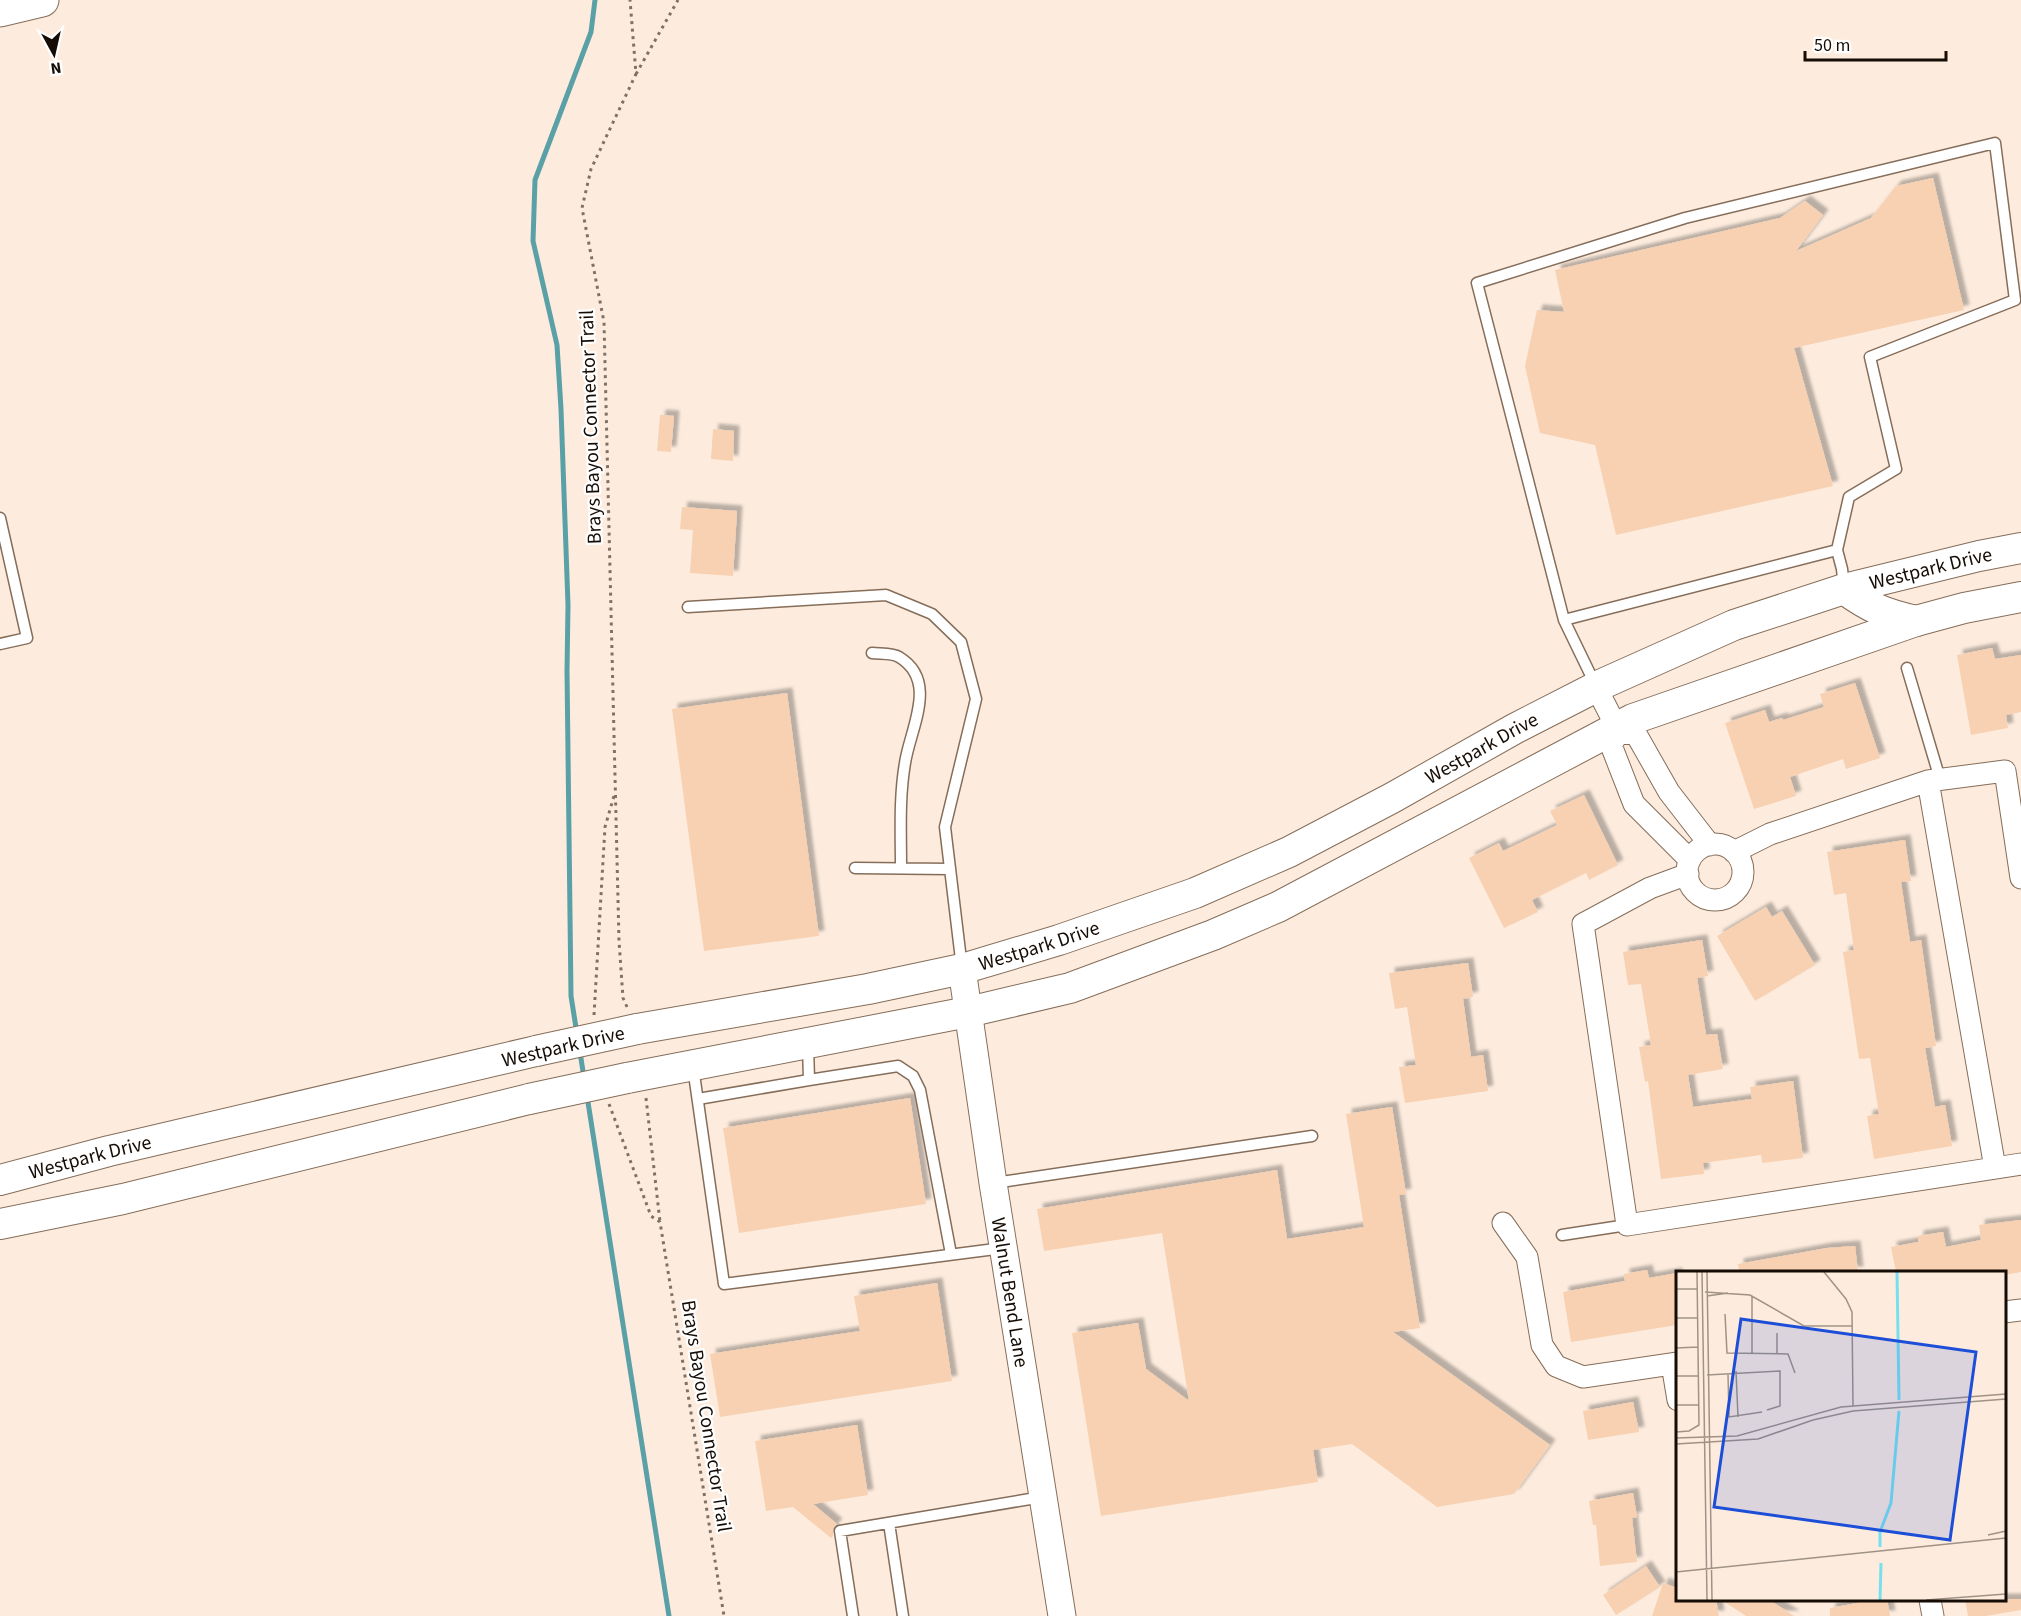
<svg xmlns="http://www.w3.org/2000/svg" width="2021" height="1616" viewBox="0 0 2021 1616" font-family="'Source Sans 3',sans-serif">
  <defs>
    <filter id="shadow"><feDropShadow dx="5.5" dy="-5.5" stdDeviation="1.5" flood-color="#0004"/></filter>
  </defs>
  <rect width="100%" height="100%" fill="#fdecde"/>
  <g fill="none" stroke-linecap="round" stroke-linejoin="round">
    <!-- stream -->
    <path stroke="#5aa0a7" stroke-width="5" d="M577,1034L571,996L567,671L568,605L561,409L557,345L533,241L535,180L591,32L595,0
      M580,1052L584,1078
      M587,1096L669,1616"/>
  </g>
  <!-- building -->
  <path fill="#f7d1b2" filter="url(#shadow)" d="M1933,178L1964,310L1794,348L1833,486L1616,535L1595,445L1540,433L1525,366L1537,310L1564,312L1555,270L1780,218L1805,201L1823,215L1796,251L1871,218L1896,186Z
    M660,415L674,416L671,452L657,451Z
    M713,429L734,431L733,461L711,459Z
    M682,507L737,511L733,576L690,573L693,530L680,529Z
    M1992,648L1995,659L2021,655V712L2006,715L2008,728L1971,735L1957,655Z
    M1855,683L1880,758L1846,769L1843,759L1790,777L1796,796L1754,809L1725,723L1765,710L1769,722L1782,718L1783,720L1824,707L1820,694Z
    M787,693L819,936L704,951L672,709Z
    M1584,795L1618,865L1589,880L1586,873L1532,900L1538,912L1504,928L1469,858L1499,843L1503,851L1557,825L1550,811Z
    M1905,840L1911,881L1901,882L1910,942L1921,940L1936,1046L1925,1048L1935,1107L1945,1105L1952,1146L1874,1159L1867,1116L1879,1114L1870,1058L1859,1059L1843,952L1854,950L1846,893L1834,895L1827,852Z
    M1766,907L1772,917L1782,911L1815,965L1755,1001L1717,936Z
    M1702,940L1708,976L1697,978L1706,1035L1717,1034L1723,1069L1688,1075L1693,1107L1752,1099L1750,1087L1793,1081L1803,1158L1762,1163L1761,1155L1703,1163L1704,1174L1661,1179L1648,1081L1645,1082L1639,1047L1651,1045L1641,984L1628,985L1623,952Z
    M1468,963L1473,997L1463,999L1471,1057L1483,1055L1488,1091L1405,1103L1399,1067L1416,1065L1407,1007L1395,1009L1389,973Z
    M910,1098L926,1204L739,1233L723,1128Z
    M1392,1107L1406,1194L1399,1195L1420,1328L1393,1332L1550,1445L1514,1494L1437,1507L1352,1444L1313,1450L1318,1482L1101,1516L1072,1333L1138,1323L1146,1369L1189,1401L1162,1233L1044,1251L1037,1209L1277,1170L1287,1239L1364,1227L1346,1114Z
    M2021,1220V1272L2004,1275V1272H1896L1891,1247L1918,1242V1236L1943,1232L1946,1247L1981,1240L1979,1225Z
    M1855,1246L1858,1272H1739L1738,1264L1827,1248Z
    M1647,1270L1649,1278L1677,1273V1325L1571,1342L1563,1292L1625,1281L1624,1274Z
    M937,1283L952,1381L720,1417L710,1354L860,1331L854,1296Z
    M1633,1402L1639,1432L1588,1440L1583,1411Z
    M857,1425L868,1495L813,1504L837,1524L833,1528V1536L831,1538L793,1507L766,1511L755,1441Z
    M1633,1493L1637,1517L1632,1518L1637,1562L1600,1566L1596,1525H1593L1589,1501Z
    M1646,1566L1660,1587L1616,1615L1603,1595Z
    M1663,1583L1677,1588V1599H1716L1719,1616H1652Z
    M1720,1599H1768L1794,1616H1746Z
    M1879,1599H1887L1890,1616H1830V1608Z
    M1965,1599H2021V1610L1986,1616H1968Z"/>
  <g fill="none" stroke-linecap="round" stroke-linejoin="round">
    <!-- service casing -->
    <g stroke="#856d59" stroke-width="13">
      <path id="service" d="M0,518L27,638L0,644
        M688,607L886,595L932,614L961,642L976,699L945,827L962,968
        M1564,620L1477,283L1685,218L1995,143L2015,300L1870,357L1896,469L1849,497L1837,550
        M872,653C880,654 893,653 899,657C939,681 910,729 905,763C899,798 901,833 901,868
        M1907,668L1940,779
        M1595,684L1564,620L1837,550L1842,569L1844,588
        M855,868L950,869
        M693,1067L724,1284L1003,1248
        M809,1080L898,1066L913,1076L920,1090L951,1254
        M698,1099L809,1080L808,1046
        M994,1183L1312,1136
        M1562,1235L1627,1225
        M889,1523L903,1616
        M853,1616L840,1531L1042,1497"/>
    </g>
    <!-- minor casing -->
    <g stroke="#856d59" stroke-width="23">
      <path id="minor" d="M1596,687L1619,732
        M1619,732L1611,745L1634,804L1690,860
        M1619,732L1636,734L1669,792L1710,845
        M1928,781L1995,1168
        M1687 872a28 28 0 1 1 56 0a28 28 0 1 1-56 0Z
        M1734,852L1770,834L1928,781L2005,771L2021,878
        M1688,874L1650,888L1583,924L1627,1225L2021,1164
        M1503,1223L1527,1257L1542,1345L1556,1366L1583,1377L1678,1363
        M2004,1312L2021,1310
        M1672,1364L1678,1400
        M1930,1600L1933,1616"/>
    </g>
    <!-- tertiary casing -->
    <g stroke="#856d59" stroke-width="29">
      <g id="tertiary">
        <path id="s1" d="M962,969L993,1183L1062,1616"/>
      </g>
    </g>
    <!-- secondary casing -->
    <g stroke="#856d59" stroke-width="32">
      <g id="secondary">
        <path d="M1844,589C1870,608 1885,614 1916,621"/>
        <path id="s2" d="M637,1029L868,989L962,969L1059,940L1195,893L1289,852L1392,798L1516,728L1600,685L1734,625L1844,589L1979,556L2021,548"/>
        <path d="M627,1078L968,1012L1070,988L1213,935L1278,907L1633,719L1916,621L1964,608L2021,597"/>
        <path id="s3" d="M0,1180L109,1151L536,1051"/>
        <path d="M0,1224L123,1199L529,1099"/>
      </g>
    </g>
    <!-- motorway casing -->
    <g stroke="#856d59" stroke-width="35">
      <path id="motorway" d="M0,10L42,0"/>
    </g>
    <!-- path -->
    <path stroke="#7e7268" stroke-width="3" stroke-dasharray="3 4.5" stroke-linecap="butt" d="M636,74L678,0
      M627,1007L623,998L619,941L604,322L582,208L591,169L636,74L630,0
      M594,1015L605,827L614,796
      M646,1098L660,1222
      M609,1104L651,1216L660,1222L724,1616"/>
    <!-- service -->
    <use href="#service" stroke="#fff" stroke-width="10"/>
    <!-- minor -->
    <use href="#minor" stroke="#fff" stroke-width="21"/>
    <!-- tertiary -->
    <use href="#tertiary" stroke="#fff" stroke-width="27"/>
    <!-- secondary -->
    <use href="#secondary" stroke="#fff" stroke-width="30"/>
    <!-- motorway -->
    <use href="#motorway" stroke="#fff" stroke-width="33"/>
    <!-- secondary-bridge casing -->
    <g stroke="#856d59" stroke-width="32" stroke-linecap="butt">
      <path id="secondary-bridge" d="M536,1051L637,1029
        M529,1099L627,1078"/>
    </g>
    <!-- secondary-bridge -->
    <use href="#secondary-bridge" stroke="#fff" stroke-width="30"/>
  </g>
  <g text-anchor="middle" stroke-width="4.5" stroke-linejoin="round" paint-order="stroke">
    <!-- street labels -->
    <g font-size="20" fill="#150c05" stroke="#fff">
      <text transform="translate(590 427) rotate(-92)" y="7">Brays Bayou Connector Trail</text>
      <text dy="7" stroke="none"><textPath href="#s2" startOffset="1383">Westpark Drive</textPath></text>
      <text dy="7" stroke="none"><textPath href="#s2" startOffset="897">Westpark Drive</textPath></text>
      <text dy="7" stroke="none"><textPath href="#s2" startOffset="411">Westpark Drive</textPath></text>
      <text transform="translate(563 1046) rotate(-13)" y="7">Westpark Drive</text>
      <text dy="7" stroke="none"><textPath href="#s3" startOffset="93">Westpark Drive</textPath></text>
      <text dy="7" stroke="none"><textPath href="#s1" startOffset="327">Walnut Bend Lane</textPath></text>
      <text transform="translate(707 1416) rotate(81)" y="7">Brays Bayou Connector Trail</text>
    </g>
  </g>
  <!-- overview -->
  <g transform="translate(1676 1271)">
    <rect width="330" height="330" fill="#fdecde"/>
    <path fill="none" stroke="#77e0ed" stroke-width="3" d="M221,1L223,129M204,276V261L215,232L223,140M204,329L205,292"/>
    <path fill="none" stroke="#a09287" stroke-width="1.5" d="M26,1L31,329M31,1L36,329M148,1L170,28L176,41L177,136M0,18H21M29,21L74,24L128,55H176M31,25L52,22M49,43L51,82L112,83L119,102M0,47H22M101,62V83M0,77L22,76M76,83V25M60,100L62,146M52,103L53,146L86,141M31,104L104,100V135L91,139M0,105H22M0,134H23M0,161L13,160L23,154L21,1M0,167L61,165L165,136L330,123M0,173L82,168L137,149L177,140L330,128M312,264L330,260M0,301L330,267M250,329L330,323"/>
    <path fill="#1d4ed8" fill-opacity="0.15" stroke="#1d4ed8" stroke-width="3" d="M65,48L300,81L274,269L38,236Z"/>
    <rect width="330" height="330" fill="none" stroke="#150c05" stroke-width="3"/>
  </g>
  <!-- north arrow -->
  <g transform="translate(54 54) rotate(172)" stroke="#ffffff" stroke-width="4.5" paint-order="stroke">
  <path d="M0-4.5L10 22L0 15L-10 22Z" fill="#150c05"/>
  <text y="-9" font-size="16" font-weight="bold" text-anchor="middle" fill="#150c05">N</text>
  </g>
  <!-- scale -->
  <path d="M1805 51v9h141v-9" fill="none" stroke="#150c05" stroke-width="3"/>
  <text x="1814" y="51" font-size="18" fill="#150c05" stroke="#ffffff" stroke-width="4.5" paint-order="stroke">50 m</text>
</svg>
